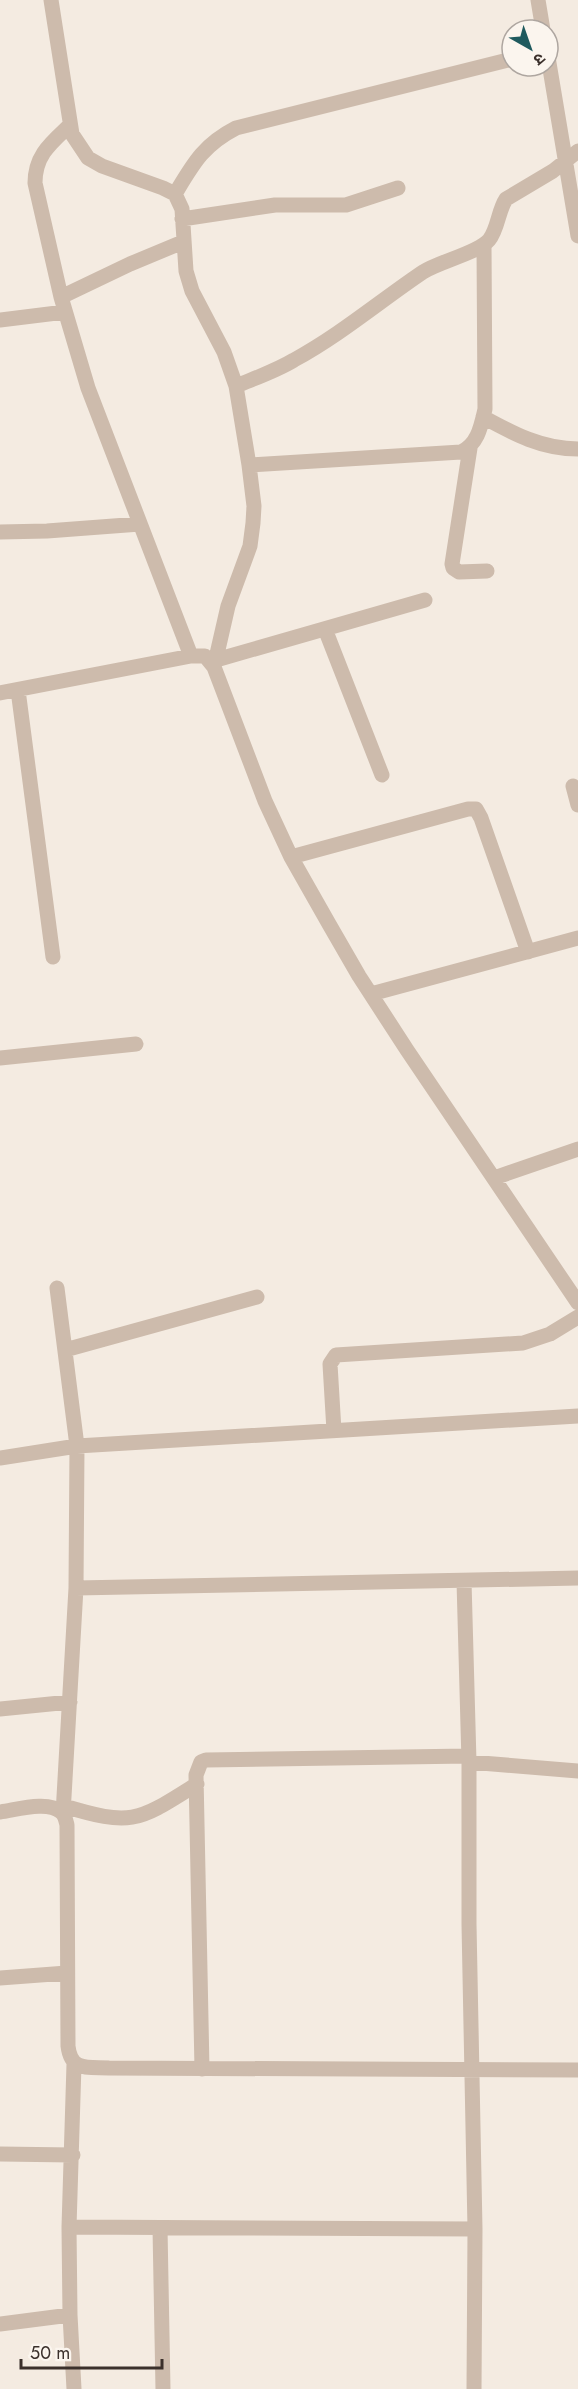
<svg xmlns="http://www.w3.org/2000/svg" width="578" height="2389" viewBox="0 0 578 2389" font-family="Jost,'Noto Sans Devanagari',sans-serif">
  <rect width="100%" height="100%" fill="#f4ebe1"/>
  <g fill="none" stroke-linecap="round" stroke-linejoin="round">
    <!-- minor -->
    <path stroke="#cdbbac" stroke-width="15" d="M51,0L72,134L88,158L102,166L163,188L175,194L182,209L186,271L192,291L224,352L236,386L249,465L254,506L253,523L250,546L228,606L214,667
      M538,0L543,30
      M548,57L578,236
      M70,125C51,143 35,155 35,183L61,297L88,388L191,656
      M175,194C193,164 203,145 236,128L512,59
      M182,219L275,205H346L398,188
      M61,297L130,264L183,242
      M0,320L65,312
      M236,386C255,378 276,371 294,360C340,335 380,301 423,272C440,261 478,253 489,240C498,229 498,211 506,199L553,171L578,151
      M483,417C514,434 542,449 578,449
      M470,448L452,564L453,568L459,572L487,571
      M249,465L461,452C478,444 481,426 485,409L484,245
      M0,532L47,531L140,524
      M325,629L382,775
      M216,660L425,600
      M18,690L53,957
      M0,693L191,656H205L214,667L265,801L291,857L329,924L359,976L407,1050L578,1303
      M573,786L578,805
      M291,857L468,809H476L481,818L528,952
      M371,994L578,938
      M0,1058L136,1044
      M494,1178L578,1149
      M57,1288L77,1446L76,1588L63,1814
      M65,1350L257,1297
      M334,1431L330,1364L336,1355L523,1343L550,1334L578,1317
      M0,1458L77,1446L578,1416
      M464,1581L469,1762V1924L475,2229L474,2389
      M76,1588L578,1578
      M0,1709L70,1702
      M469,1762L578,1771
      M64,1806C133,1827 138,1821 197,1784
      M0,1812C16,1810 48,1800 61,1812C65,1815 66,1821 67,1825L68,2046C71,2072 88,2067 109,2068L578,2070
      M0,1978L67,1973
      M202,2069L196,1775L201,1762L206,1760L468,1756
      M0,2154L73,2155
      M69,2227L475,2229
      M160,2228L163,2389
      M70,2315L69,2227L74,2064
      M0,2324L70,2315L74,2389"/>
  </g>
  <!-- north arrow -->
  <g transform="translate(530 48) rotate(140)"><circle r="28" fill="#fbf5ee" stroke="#aea6a0" stroke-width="1.5"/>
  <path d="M0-4.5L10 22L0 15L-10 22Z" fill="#1f5a5e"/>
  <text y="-9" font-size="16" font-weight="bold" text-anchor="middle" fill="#3b302b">उ</text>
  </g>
  <!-- scale -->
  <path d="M21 2359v9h141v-9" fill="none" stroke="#3b302b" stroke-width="3"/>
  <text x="30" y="2359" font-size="18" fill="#3b302b" stroke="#fbf5ee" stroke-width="4.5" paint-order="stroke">50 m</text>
</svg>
